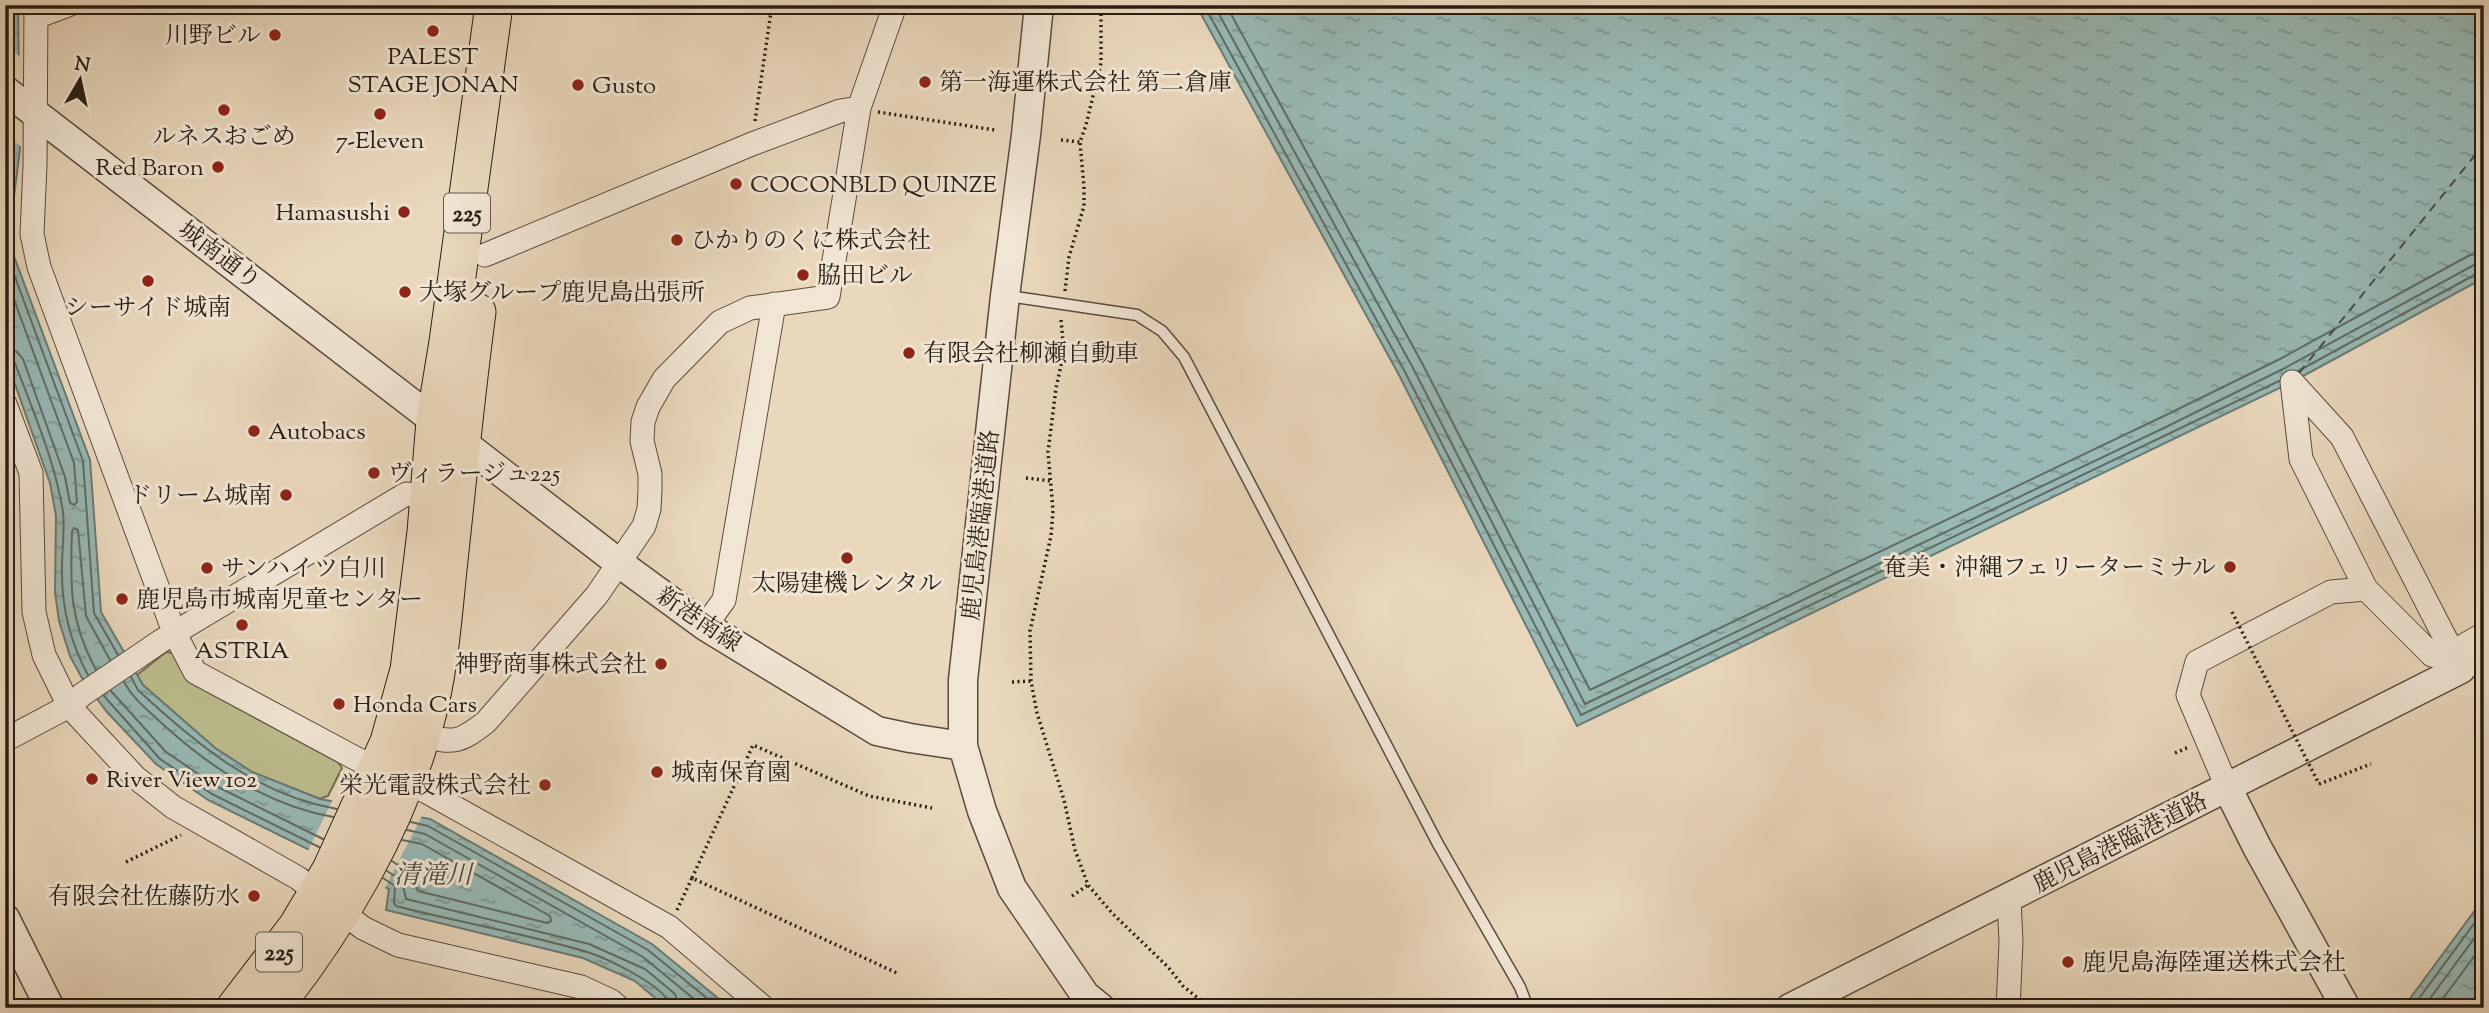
<svg xmlns="http://www.w3.org/2000/svg" width="2489" height="1013" viewBox="0 0 2489 1013" font-family="'Sorts Mill Goudy','Noto Serif JP',serif">
  <defs>
    <pattern id="water-ripples" width="26" height="14" patternUnits="userSpaceOnUse" patternTransform="scale(1.75)"><rect width="26" height="14" fill="#98b9b5"/><path d="M2 4q2-2 4 0t4 0M15 11q2-2 4 0t4 0" fill="none" stroke="#7c9692"/></pattern>
  </defs>
  <rect width="100%" height="100%" fill="#ead8bd"/>
  <filter id="stains"><feTurbulence type="fractalNoise" baseFrequency=".00286" numOctaves="4"/><feColorMatrix values="0 0 0 0 .2 0 0 0 0 .09 0 0 0 0 .02 0 0 0 .5 -.17"/></filter>
  <radialGradient id="worn" r=".72"><stop offset=".6" stop-color="#630" stop-opacity="0"/><stop offset="1" stop-color="#630" stop-opacity=".3"/></radialGradient>
  <!-- park -->
  <path fill="#bdbd8d" stroke="#726e50" stroke-width="2" d="M166,652L173,653L189,682L338,762L342,768L328,796L320,799L252,772L215,748L143,685L137,675Z"/>
  <!-- water -->
  <path fill="url(#water-ripples)" stroke="#6a7b75" stroke-width="2" d="M5,5H18L20,149L10,228L12,251L90,460L101,612L143,685L215,748L252,772L320,799L430,819L652,944L730,1008H667L635,981L583,958L386,910L389,889L208,800L156,764L107,712L83,680L70,656L59,621L55,592L56,516L50,483L5,356Z
    M1196,5H2484V278L2292,382L1577,726L1399,375Z
    M2484,898V1008H2403Z"/>
  <!-- pier -->
  <path fill="#ead8bd" d="M5,45L23,59V148L5,134Z
    M331,797L423,814L384,890L307,853L333,799Z"/>
  <g fill="none" stroke-linecap="round" stroke-linejoin="round">
    <!-- shore -->
    <path stroke="#5f6c64" stroke-width="2" d="M12,5V77
      M1204,5L1405,372L1581,715L2279,381
      M1214,5L1413,368L1585,704L2168,426L2285,368L2474,265L2484,263
      M1226,5L1422,363L1590,690L2164,416L2280,359L2470,255L2484,253
      M5,210L13,149V116
      M5,250L83,461L94,613L118,655
      M5,275L74,463L77,502L74,505L70,503L65,477L23,359L17,352L5,349
      M5,358H11L15,363C33,411 55,461 63,512C65,529 62,548 62,566C61,606 69,640 88,675
      M2298,371L2478,273L2484,272
      M96,670C69,620 70,585 72,531L74,528L78,530L86,616L110,660
      M131,677L138,690C196,744 257,795 337,809
      M124,682C132,697 144,707 156,718C205,764 265,805 333,817
      M111,691L166,752L216,786L323,839
      M104,696L160,759L212,794L319,847
      M411,822L428,826L648,950L719,1008
      M407,830L425,834L643,957L705,1008
      M392,861L409,873L418,891L547,923L551,921L550,916L422,844L402,840
      M387,871L402,881L406,899L589,944L645,969L675,994L679,1008
      M383,878L395,886L394,903L396,906C458,922 522,933 584,951C604,957 668,986 671,1008
      M2412,1008L2484,910
      M2423,1008L2484,925
      M2436,1008L2484,943"/>
    <!-- ferry -->
    <path stroke="#484c44" stroke-width="2" stroke-dasharray="9 7" stroke-linecap="butt" d="M2299,373L2484,144"/>
    <!-- service casing -->
    <g stroke="#574c3e" stroke-width="13">
      <path id="service" d="M1008,296L1137,315L1162,331L1184,357L1438,844L1520,987L1528,1008"/>
    </g>
    <!-- minor casing -->
    <g stroke="#574c3e" stroke-width="25">
      <path id="minor" d="M36,5L35,165L32,234L39,267L174,632L195,672L355,758L427,792L669,927L764,1008
        M36,17L68,5
        M485,255L752,144L840,111L859,108
        M2292,382L2342,437L2461,669L2484,658
        M2292,382L2301,459L2366,589
        M5,404L31,473L34,612L44,655L69,706L135,777L173,807L298,878L363,928L398,945L581,987L611,1001L619,1008
        M705,626L724,600L774,304
        M421,736C455,743 459,743 486,722L597,595L644,526L649,509L650,490V474L642,441L643,422L648,407L664,379L720,322L750,308L828,297L859,108L895,5
        M5,740L69,706L83,694L161,641L406,494L429,496
        M2227,787L2188,695L2197,662L2331,592L2366,589L2432,655L2442,658L2484,634
        M2008,1008L2011,942L2009,899"/>
    </g>
    <!-- tertiary casing -->
    <g stroke="#574c3e" stroke-width="31">
      <path id="tertiary" d="M1039,5L1026,135L1005,296L963,680V746L982,811L1012,888L1085,995L1101,1008
        M5,90L619,563L705,626L877,731L910,738L963,746
        M2227,787L2257,847L2346,1008
        M5,918L50,1008
        M1790,1008L2461,669"/>
    </g>
    <!-- trunk casing -->
    <g stroke="#261e14" stroke-width="39">
      <path id="trunk" d="M235,1008L297,927L331,870L389,742L409,670L426,532L435,421L448,342L494,5
        M273,1008C339,925 397,826 425,723C440,670 443,615 449,560C458,477 466,394 477,312"/>
    </g>
    <!-- path -->
    <path stroke="#261e14" stroke-width="3.5" stroke-dasharray="2 3.5" stroke-linecap="butt" d="M878,112L995,130
      M755,121L772,5
      M1061,140L1080,142
      M1065,291L1069,257L1084,206V187L1080,142L1086,125L1101,63V5
      M1061,320L1063,341L1062,361L1056,388L1048,452L1053,510L1051,536L1030,631L1031,681L1037,713L1064,800L1075,850L1088,885L1112,913L1168,967L1183,986L1199,999L1221,1008
      M1026,478L1052,481
      M1012,682L1031,681
      M2175,753L2189,747
      M2319,784L2371,764
      M126,862L181,835
      M692,878L753,745L869,796L932,808
      M1072,896L1088,885
      M677,910L692,878L899,974"/>
    <!-- service -->
    <use href="#service" stroke="#f1e6d4" stroke-width="10"/>
    <!-- minor -->
    <use href="#minor" stroke="#f1e6d4" stroke-width="23"/>
    <!-- tertiary -->
    <use href="#tertiary" stroke="#f1e6d4" stroke-width="28"/>
    <!-- trunk -->
    <use href="#trunk" stroke="#ead8bd" stroke-width="37"/>
    <!-- path-bridge -->
    <path stroke="#261e14" stroke-width="3.5" stroke-dasharray="2 3.5" stroke-linecap="butt" d="M2232,612L2319,784"/>
  </g>
  <!-- markers -->
  <g fill="#8f2418" stroke="#f1e6d4" stroke-width="2.5">
    <circle cx="433" cy="31" r="7"/>
    <circle cx="275" cy="35" r="7"/>
    <circle cx="925" cy="82" r="7"/>
    <circle cx="578" cy="85" r="7"/>
    <circle cx="224" cy="110" r="7"/>
    <circle cx="380" cy="114" r="7"/>
    <circle cx="218" cy="167" r="7"/>
    <circle cx="736" cy="184" r="7"/>
    <circle cx="404" cy="212" r="7"/>
    <circle cx="677" cy="240" r="7"/>
    <circle cx="803" cy="275" r="7"/>
    <circle cx="148" cy="281" r="7"/>
    <circle cx="405" cy="292" r="7"/>
    <circle cx="909" cy="353" r="7"/>
    <circle cx="254" cy="431" r="7"/>
    <circle cx="374" cy="473" r="7"/>
    <circle cx="286" cy="495" r="7"/>
    <circle cx="847" cy="558" r="7"/>
    <circle cx="2230" cy="567" r="7"/>
    <circle cx="207" cy="568" r="7"/>
    <circle cx="122" cy="599" r="7"/>
    <circle cx="242" cy="625" r="7"/>
    <circle cx="661" cy="664" r="7"/>
    <circle cx="339" cy="704" r="7"/>
    <circle cx="657" cy="772" r="7"/>
    <circle cx="92" cy="779" r="7"/>
    <circle cx="545" cy="785" r="7"/>
    <circle cx="254" cy="896" r="7"/>
    <circle cx="2068" cy="962" r="7"/>
  </g>
  <g text-anchor="middle" stroke-width="6" stroke-linejoin="round" paint-order="stroke">
    <!-- shield labels -->
    <g fill="#f1e6d4" stroke="#635a4e" stroke-width="2">
      <rect x="444" y="193.5" width="46" height="39" rx="5"/>
      <rect x="256" y="932.5" width="46" height="39" rx="5"/>
    </g>
    <g font-size="23" font-weight="bold" fill="#261e14">
      <text x="467" y="221">225</text>
      <text x="279" y="960">225</text>
    </g>
    <!-- poi labels -->
    <g font-size="24" fill="#261e14" stroke="#f1e6d4" text-anchor="start">
      <text x="261" y="43" text-anchor="end">川野ビル</text>
      <text x="433" y="64" text-anchor="middle">PALEST<tspan x="433" dy="28">STAGE JONAN</tspan></text>
      <text x="939" y="90">第一海運株式会社 第二倉庫</text>
      <text x="592" y="93">Gusto</text>
      <text x="224" y="144" text-anchor="middle">ルネスおごめ</text>
      <text x="380" y="148" text-anchor="middle">7-Eleven</text>
      <text x="204" y="175" text-anchor="end">Red Baron</text>
      <text x="750" y="192">COCONBLD QUINZE</text>
      <text x="390" y="220" text-anchor="end">Hamasushi</text>
      <text x="691" y="248">ひかりのくに株式会社</text>
      <text x="817" y="283">脇田ビル</text>
      <text x="419" y="300">大塚グループ鹿児島出張所</text>
      <text x="148" y="315" text-anchor="middle">シーサイド城南</text>
      <text x="923" y="361">有限会社柳瀬自動車</text>
      <text x="268" y="439">Autobacs</text>
      <text x="388" y="481">ヴィラージュ225</text>
      <text x="272" y="503" text-anchor="end">ドリーム城南</text>
      <text x="2216" y="575" text-anchor="end">奄美・沖縄フェリーターミナル</text>
      <text x="221" y="576">サンハイツ白川</text>
      <text x="847" y="591" text-anchor="middle">太陽建機レンタル</text>
      <text x="136" y="607">鹿児島市城南児童センター</text>
      <text x="242" y="658" text-anchor="middle">ASTRIA</text>
      <text x="647" y="672" text-anchor="end">神野商事株式会社</text>
      <text x="353" y="712">Honda Cars</text>
      <text x="671" y="780">城南保育園</text>
      <text x="106" y="787">River View 102</text>
      <text x="531" y="793" text-anchor="end">栄光電設株式会社</text>
      <text x="240" y="904" text-anchor="end">有限会社佐藤防水</text>
      <text x="2082" y="970">鹿児島海陸運送株式会社</text>
    </g>
    <!-- street labels -->
    <g font-size="24" fill="#261e14" stroke="#f1e6d4">
      <text transform="translate(220 255) rotate(37)" y="8">城南通り</text>
      <text transform="translate(980 525) rotate(-84)" y="8">鹿児島港臨港道路</text>
      <text transform="translate(699 619) rotate(34)" y="8">新港南線</text>
      <text transform="translate(2120 842) rotate(-27)" y="8">鹿児島港臨港道路</text>
    </g>
    <!-- water labels -->
    <g font-size="26" font-style="italic" fill="#484c44" stroke="#f1e6d4">
      <text x="433" y="883">清滝川</text>
    </g>
  </g>
  <!-- margin -->
  <rect width="2489" height="1013" fill="none" stroke="#ead8bd" stroke-width="28"/>
  <rect x="7" y="7" width="2475" height="999" fill="none" stroke="#261e14" stroke-width="3.5"/>
  <rect x="14" y="14" width="2461" height="985" fill="none" stroke="#261e14" stroke-width="2"/>
  <!-- north arrow -->
  <g transform="translate(80 80) rotate(9)" stroke="#f1e6d4" stroke-width="5" paint-order="stroke">
  <path d="M0-5L12 26L0 18L-12 26Z" fill="#261e14"/>
  <text y="-10" font-size="19" font-weight="bold" text-anchor="middle" fill="#261e14">N</text>
  </g>
  <rect width="100%" height="100%" filter="url(#stains)"/>
  <rect width="100%" height="100%" fill="url(#worn)"/>
</svg>
